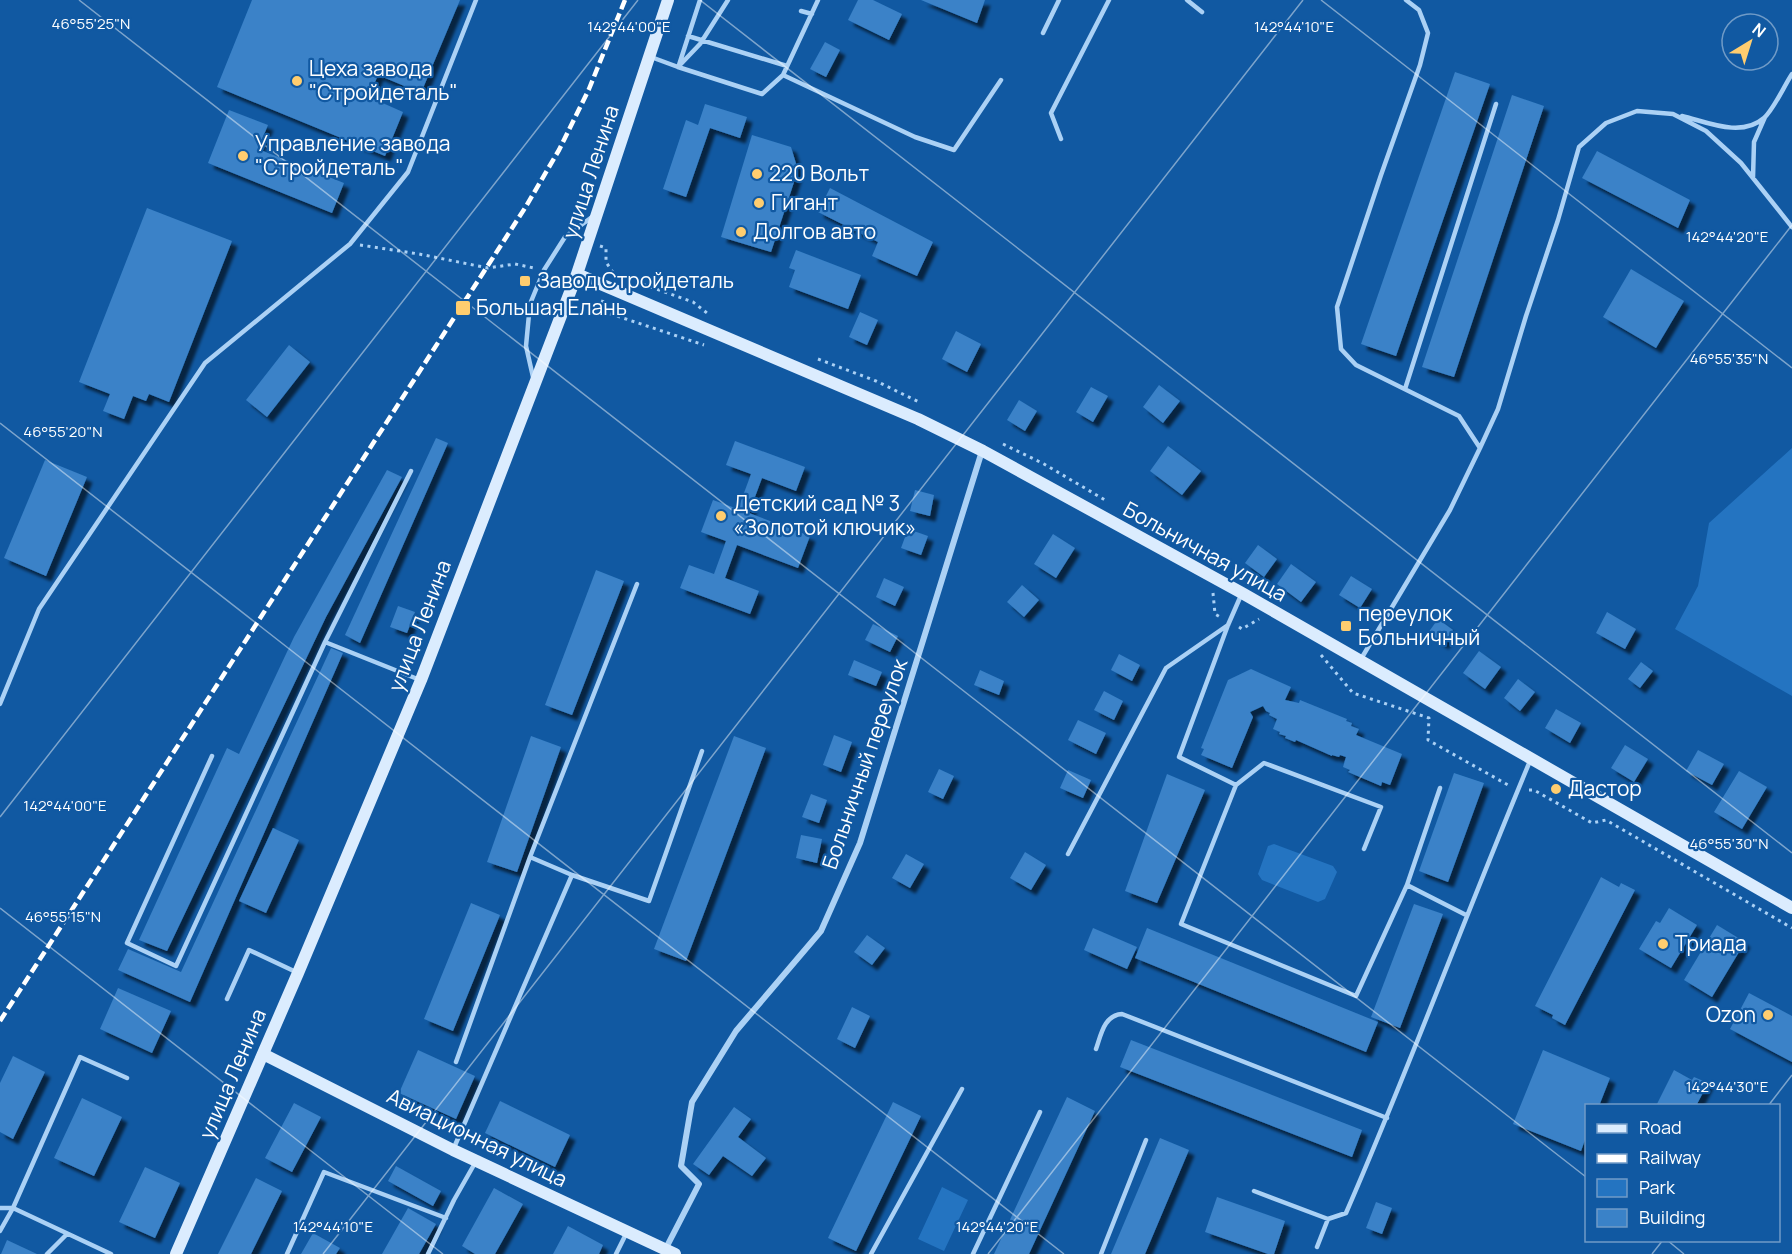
<svg xmlns="http://www.w3.org/2000/svg" width="1792" height="1254" viewBox="0 0 1792 1254" font-family="Manrope,sans-serif">
  <defs>
    <filter id="shadow"><feDropShadow dx="5.5" dy="5.5" stdDeviation="1.5" flood-color="#0009"/></filter>
  </defs>
  <rect width="100%" height="100%" fill="#1159a2"/>
  <!-- green -->
  <path fill="#2474c1" d="M1792,448V696L1675,629L1698,586L1709,523Z
    M1274,844L1333,866L1337,872L1325,899L1318,902L1262,880L1258,874L1268,846Z
    M942,1187L968,1200L944,1251L918,1239Z"/>
  <!-- building -->
  <path fill="#3a82c8" filter="url(#shadow)" d="M252,0H460L421,93L378,75L369,97L403,112L385,156L217,87Z
    M858,0H873L902,14L889,40L848,20Z
    M921,0H985L977,23Z
    M825,42L840,50L826,77L810,69Z
    M1455,72L1490,84L1396,356L1361,344Z
    M1512,95L1544,106L1454,377L1422,367Z
    M705,104L747,117L740,138L710,128L686,197L663,189L686,120L698,125Z
    M229,110L268,125L258,149L344,183L332,213L208,163Z
    M752,135L791,147L798,170L771,252L721,237Z
    M1597,151L1690,200L1678,228L1582,178Z
    M830,188L933,242L917,276L872,256L878,242L818,212Z
    M147,208L232,241L169,402L149,394L146,401L133,396L124,419L103,411L110,394L79,382Z
    M796,250L861,275L848,309L789,287L795,270L789,268Z
    M1631,269L1684,301L1656,348L1603,317Z
    M860,312L878,320L867,345L849,337Z
    M956,331L981,344L967,372L942,359Z
    M289,345L310,362L267,417L246,400Z
    M1159,385L1180,401L1163,423L1143,407Z
    M1091,387L1108,396L1093,422L1076,412Z
    M1019,400L1037,411L1025,431L1007,420Z
    M436,438L448,443L360,643L345,635Z
    M735,441L805,467L796,491L762,478L749,513L810,536L798,568L737,545L725,578L759,591L750,614L680,588L689,565L714,574L726,541L701,532L713,500L738,509L751,474L726,465Z
    M1168,446L1201,471L1182,495L1150,471Z
    M45,460L87,477L46,576L4,558Z
    M387,470L402,477L326,617L167,951L139,940L227,748L239,754L294,637Z
    M915,490L934,495L930,516L910,511Z
    M908,529L928,536L921,555L901,548Z
    M1053,534L1075,548L1056,578L1034,564Z
    M1258,545L1277,559L1264,577L1245,563Z
    M1291,564L1316,582L1301,602L1277,584Z
    M596,570L624,581L572,715L545,705Z
    M1351,576L1372,589L1360,608L1339,595Z
    M884,578L904,587L895,606L876,597Z
    M1022,585L1039,600L1024,617L1007,602Z
    M398,606L415,612L407,633L390,627Z
    M1607,612L1636,629L1625,649L1596,633Z
    M1438,619L1453,630L1443,644L1428,633Z
    M873,624L898,636L890,652L865,640Z
    M331,648L343,653L190,1002L118,970L128,949L181,972Z
    M1479,651L1501,667L1485,689L1463,673Z
    M1119,654L1140,665L1132,681L1111,670Z
    M854,660L882,672L876,686L848,675Z
    M1641,662L1653,671L1640,688L1628,679Z
    M1251,669L1291,687L1285,700L1299,703L1300,700L1347,719L1346,721L1352,723L1351,726L1359,729L1356,735L1402,754L1390,785L1382,782L1381,786L1348,772L1350,770L1343,767L1346,757L1340,755L1339,757L1332,755V756L1296,740L1295,742L1285,738L1286,736L1279,734L1280,732L1273,729L1277,719L1269,715L1270,713L1266,711L1263,706L1250,712L1253,717L1232,768L1201,755L1204,749L1201,748L1228,680Z
    M980,670L1004,681L999,695L974,685Z
    M1518,679L1535,692L1520,711L1504,698Z
    M1104,691L1123,701L1114,720L1094,710Z
    M1556,709L1581,723L1570,743L1545,728Z
    M1078,720L1106,733L1096,754L1068,740Z
    M834,735L852,742L841,772L823,765Z
    M531,736L561,747L517,872L487,862Z
    M734,736L766,748L686,961L654,949Z
    M1625,745L1648,759L1634,782L1611,768Z
    M1698,750L1724,764L1712,785L1686,771Z
    M939,769L954,776L943,799L928,792Z
    M1068,770L1091,780L1083,798L1060,788Z
    M1739,771L1767,787L1742,829L1714,812Z
    M1454,773L1484,783L1448,882L1419,871Z
    M1167,774L1205,790L1157,903L1125,891Z
    M811,794L827,800L819,823L802,817Z
    M273,828L299,840L266,913L239,901Z
    M801,835L822,839L817,863L796,858Z
    M1025,852L1046,865L1031,890L1010,878Z
    M906,854L924,864L910,888L892,878Z
    M1601,877L1619,887L1621,883L1635,890L1565,1025L1552,1018L1553,1015L1535,1006Z
    M471,903L500,915L453,1031L424,1019Z
    M1414,904L1443,914L1400,1028L1371,1017Z
    M1669,908L1697,925L1671,968L1639,949L1656,921L1660,923Z
    M1717,925L1745,942L1712,997L1684,980Z
    M1093,928L1137,947L1127,969L1084,950Z
    M1147,928L1378,1022L1366,1052L1135,958Z
    M867,935L885,948L872,965L854,952Z
    M118,988L171,1011L152,1053L100,1029Z
    M1749,993L1792,1016V1062L1730,1029Z
    M852,1007L870,1016L855,1048L837,1039Z
    M1131,1040L1362,1130L1352,1157L1120,1067Z
    M418,1050L475,1076L456,1119L399,1093Z
    M1543,1050L1610,1078L1599,1106H1586V1137L1581,1151L1513,1124Z
    M13,1056L45,1072L13,1139L0,1132V1083Z
    M1674,1070L1692,1080L1694,1077L1708,1083L1696,1106H1656Z
    M1067,1097L1095,1111L1029,1254H994Z
    M82,1098L122,1117L94,1176L54,1158Z
    M500,1101L570,1135L555,1167L485,1133Z
    M893,1102L921,1116L856,1251L828,1238Z
    M294,1103L321,1117L292,1172L265,1158Z
    M734,1107L751,1119L738,1137L766,1158L752,1176L723,1156L709,1175L693,1164Z
    M1160,1138L1189,1150L1145,1254H1111Z
    M396,1166L441,1191L433,1206L388,1181Z
    M145,1167L180,1183L155,1238L119,1222Z
    M256,1178L282,1191L251,1254H218Z
    M494,1188L523,1204L495,1254H475L462,1246Z
    M1217,1197L1285,1221L1274,1254H1268L1205,1232Z
    M1376,1202L1392,1208L1382,1234L1366,1228Z
    M408,1208L436,1224L419,1254H382Z
    M568,1226L603,1245L599,1254H553Z
    M313,1233L340,1248L336,1254H301Z
    M7,1240L37,1254H1Z"/>
  <g fill="none" stroke-linecap="round" stroke-linejoin="round">
    <!-- path -->
    <path stroke="#abd1f5" stroke-width="3" stroke-dasharray="3 4.5" stroke-linecap="butt" d="M360,245L419,254L488,268L515,264L534,268
      M600,246L606,248V262L614,274
      M636,282L693,302L707,313
      M603,300L599,310L704,345
      M818,359L876,381L919,402
      M1003,444L1044,464L1105,500
      M1213,593L1215,614L1222,618
      M1239,627L1242,629L1259,619
      M1321,655L1353,693L1429,718L1428,740L1508,785
      M1529,790H1534L1592,823L1606,820L1792,928"/>
    <!-- lane -->
    <path stroke="#abd1f5" stroke-width="4.5" d="M1187,0L1202,12
      M801,11L812,14
      M1043,33L1059,0
      M688,36L787,66
      M651,57L678,67L762,94L783,75L818,0
      M679,65L700,0
      M678,67L700,44L728,0
      M783,75L915,137L954,150L1001,80
      M1682,116C1707,122 1741,138 1764,118C1774,109 1784,86 1792,74
      M1061,139L1051,113L1109,0
      M1753,178L1754,142L1765,117
      M533,377L526,346L530,304L544,270L565,237L592,217
      M1405,389L1496,104
      M1480,448L1498,409L1526,316L1558,220L1579,147L1606,123L1637,111L1673,114L1706,131L1741,163L1792,227
      M1242,593L1228,625L1179,757L1236,785L1181,924L1356,996L1407,885L1466,915
      M325,642L420,680
      M1361,659L1450,510L1480,448L1459,416L1356,365L1341,349L1337,307L1381,175L1420,65L1428,33L1419,10L1406,0
      M0,704L39,609L205,363L350,244L408,172L476,0
      M212,756L127,943L176,966L325,642L411,471
      M1236,785L1264,763L1381,807L1364,849
      M1068,854L1166,668L1228,625
      M530,857L637,584
      M1407,885L1440,788
      M227,999L249,950L296,972
      M1096,1049C1101,1035 1104,1015 1122,1014L1387,1118
      M456,1062L530,857L572,875
      M453,1150L572,875L649,901L702,751
      M1254,1191L1328,1219
      M0,1208H13L0,1231
      M1317,1247L1328,1219L1346,1213C1411,1064 1467,911 1530,761
      M47,1254L67,1234
      M111,1254L13,1208L80,1057L127,1078
      M287,1254L324,1172L446,1218
      M428,1254L454,1200L475,1163
      M616,1254L627,1232
      M871,1254L962,1089
      M973,1254L1040,1112
      M1101,1254L1146,1140"/>
    <!-- street -->
    <path stroke="#abd1f5" stroke-width="6" d="M665,1250L699,1184L681,1166L692,1102L736,1031L821,931L860,843L982,451"/>
    <!-- secondary -->
    <path stroke="#dbecfe" stroke-width="12" d="M577,274L918,419L983,451L1242,593L1792,908
      M263,1054L453,1150L675,1254
      M176,1254L298,973L421,680L577,274L668,0"/>
    <!-- rail -->
    <path stroke="#fff" stroke-width="4.5" stroke-dasharray="10 4.5" stroke-linecap="butt" d="M0,1021L525,208L559,150L589,89L625,0"/>
  </g>
  <!-- ticks -->
  <path fill="none" stroke="#fff" stroke-width="1.5" stroke-opacity="0.45" d="M79,0L1586,1177M700,0L1792,853M1321,0L1792,368M0,423L1064,1254M0,817L638,0M0,908L443,1254M1768,1106L1792,1075M1667,1240L1684,1254M323,1254L1303,0M988,1254L1792,225M1652,1254L1663,1240"/>
  <!-- markers -->
  <g fill="#ffcd6f" stroke="#1159a2" stroke-width="2">
    <circle cx="297" cy="81" r="6"/>
    <circle cx="243" cy="156" r="6"/>
    <circle cx="757" cy="174" r="6"/>
    <circle cx="759" cy="203" r="6"/>
    <circle cx="741" cy="232" r="6"/>
    <rect x="519" y="275" width="12" height="12" rx="3"/>
    <rect x="455" y="300" width="16" height="16" rx="3"/>
    <circle cx="721" cy="516" r="6"/>
    <rect x="1340" y="620" width="12" height="12" rx="3"/>
    <circle cx="1556" cy="789" r="6"/>
    <circle cx="1663" cy="944" r="6"/>
    <circle cx="1768" cy="1015" r="6"/>
  </g>
  <g text-anchor="middle" stroke-width="4.5" stroke-linejoin="round" paint-order="stroke">
    <!-- poi labels -->
    <g font-size="21" fill="#fff" stroke="#1159a2" text-anchor="start">
      <text x="309" y="76">Цеха завода<tspan x="309" dy="24">"Стройдеталь"</tspan></text>
      <text x="255" y="151">Управление завода<tspan x="255" dy="24">"Стройдеталь"</tspan></text>
      <text x="769" y="181">220 Вольт</text>
      <text x="771" y="210">Гигант</text>
      <text x="753" y="239">Долгов авто</text>
      <text x="537" y="288">Завод Стройдеталь</text>
      <text x="476" y="315">Большая Елань</text>
      <text x="733" y="511">Детский сад № 3<tspan x="733" dy="24">«Золотой ключик»</tspan></text>
      <text x="1358" y="621">переулок<tspan x="1358" dy="24">Больничный</tspan></text>
      <text x="1568" y="796">Дастор</text>
      <text x="1675" y="951">Триада</text>
      <text x="1756" y="1022" text-anchor="end">Ozon</text>
    </g>
    <!-- street labels -->
    <g font-size="21" fill="#fff" stroke="#1159a2">
      <text transform="translate(591 172) rotate(-72)" y="7">улица Ленина</text>
      <text transform="translate(1205 552) rotate(29)" y="7">Больничная улица</text>
      <text transform="translate(420 626) rotate(-69)" y="7">улица Ленина</text>
      <text transform="translate(865 764) rotate(-71)" y="7">Больничный переулок</text>
      <text transform="translate(233 1074) rotate(-67)" y="7">улица Ленина</text>
      <text transform="translate(477 1138) rotate(26)" y="7">Авиационная улица</text>
    </g>
  </g>
  <g font-size="15" text-anchor="middle" fill="#fff" stroke="#1159a2" stroke-width="4.5" stroke-linejoin="round" paint-order="stroke">
    <text x="91" y="29">46°55'25"N</text>
    <text x="629" y="32">142°44'00"E</text>
    <text x="1294" y="32">142°44'10"E</text>
    <text x="1727" y="242">142°44'20"E</text>
    <text x="1729" y="364">46°55'35"N</text>
    <text x="63" y="437">46°55'20"N</text>
    <text x="65" y="811">142°44'00"E</text>
    <text x="1729" y="849">46°55'30"N</text>
    <text x="63" y="922">46°55'15"N</text>
    <text x="1727" y="1092">142°44'30"E</text>
    <text x="333" y="1232">142°44'10"E</text>
    <text x="997" y="1232">142°44'20"E</text>
  </g>
  <!-- legend -->
  <rect x="1585" y="1104" width="195" height="138" fill="#1159a2" stroke="#709bc7" stroke-width="1.5"/>
  <rect x="1597" y="1124" width="30" height="9" fill="#dbecfe" stroke="#709bc7" stroke-width="1.5"/>
  <text x="1639" y="1134" font-size="18" fill="#ffffff">Road</text>
  <rect x="1597" y="1154" width="30" height="9" fill="#ffffff" stroke="#709bc7" stroke-width="1.5"/>
  <text x="1639" y="1164" font-size="18" fill="#ffffff">Railway</text>
  <rect x="1597" y="1179" width="30" height="18" fill="#2474c1" stroke="#709bc7" stroke-width="1.5"/>
  <text x="1639" y="1194" font-size="18" fill="#ffffff">Park</text>
  <rect x="1597" y="1209" width="30" height="18" fill="#3a82c8" stroke="#709bc7" stroke-width="1.5"/>
  <text x="1639" y="1224" font-size="18" fill="#ffffff">Building</text>
  <!-- north arrow -->
  <g transform="translate(1750 42) rotate(38)"><circle r="28" fill="#1159a2" stroke="#709bc7" stroke-width="1.5"/>
  <path d="M0-4.5L10 22L0 15L-10 22Z" fill="#ffcd6f"/>
  <text y="-9" font-size="16" font-weight="bold" text-anchor="middle" fill="#ffffff">N</text>
  </g>
</svg>
